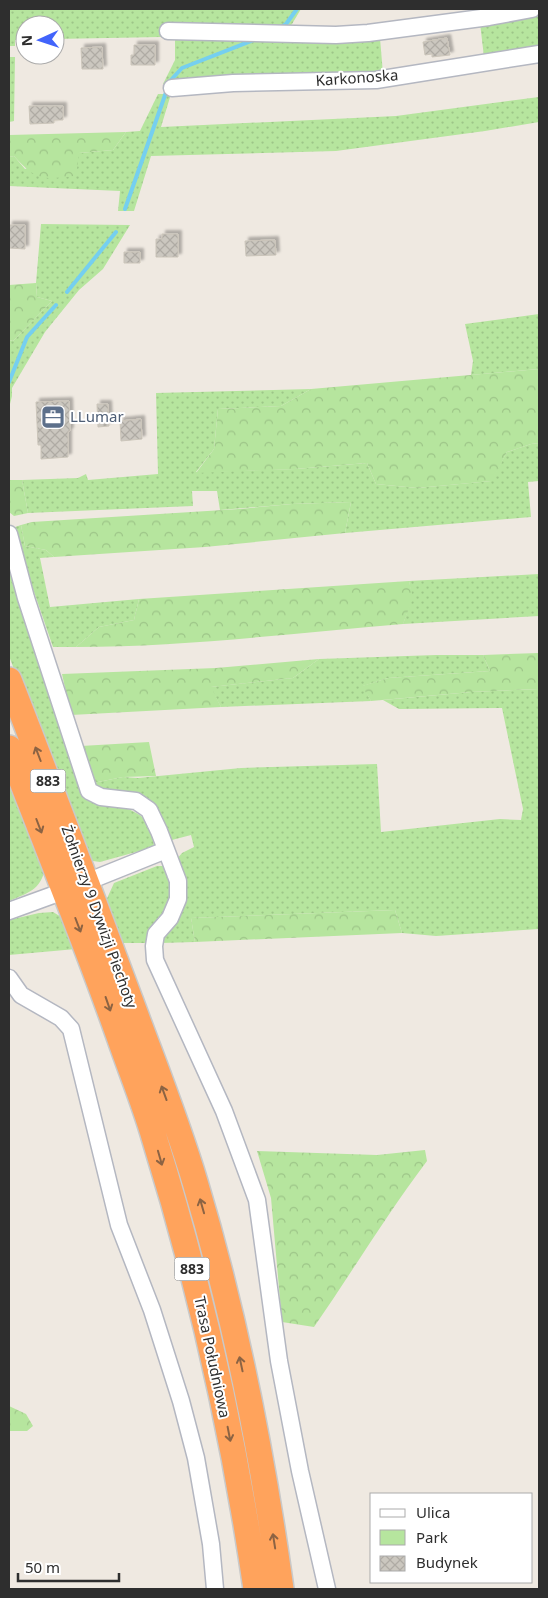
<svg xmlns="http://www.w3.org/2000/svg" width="548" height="1598" viewBox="0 0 548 1598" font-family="'Noto Sans',sans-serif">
  <defs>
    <pattern id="green-dots" width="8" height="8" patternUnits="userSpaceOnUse" patternTransform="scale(1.25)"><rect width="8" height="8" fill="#b6e59e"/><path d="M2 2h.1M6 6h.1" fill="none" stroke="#9dc588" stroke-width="1.8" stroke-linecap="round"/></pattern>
    <pattern id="forest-crowns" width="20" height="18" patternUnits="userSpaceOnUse" patternTransform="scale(1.25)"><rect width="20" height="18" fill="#b6e59e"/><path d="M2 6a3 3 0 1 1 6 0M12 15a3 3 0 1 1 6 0" fill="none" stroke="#9dc588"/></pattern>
    <pattern id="building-cross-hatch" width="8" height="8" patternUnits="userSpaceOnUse" patternTransform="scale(1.25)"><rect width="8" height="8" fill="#cbc7bf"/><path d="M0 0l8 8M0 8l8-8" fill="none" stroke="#afaba4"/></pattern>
    <filter id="shadow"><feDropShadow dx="3.5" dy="-3.5" stdDeviation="1" flood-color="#0004"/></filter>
  </defs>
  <rect width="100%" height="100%" fill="#efe9e1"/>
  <!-- green -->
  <path fill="url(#green-dots)" d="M9,9H301L292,24L286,30L162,27L161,37L55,39V25H25V40H15V46H9Z
    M539,13V49L484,57L480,23Z
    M175,37L380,38L383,74L163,84L175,60Z
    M9,57H15L14,121L9,122Z
    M158,94H171L161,127L396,116L539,97V122L485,131L336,151L151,156L134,211H118L120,191L9,186V157L14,156L25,169L79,153L113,150L126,132L140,131Z
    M41,224L130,225L103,269L79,290L45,332L12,388V396L9,408V340L13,341L52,301L37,297L36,283Z
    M539,314V369L471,375L473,361L465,324Z
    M311,389L281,406L218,409L214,449L196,472L295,469L367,463L376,484L417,488L491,481L507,452L531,444L539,443V481L528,482L531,517L345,533L351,502L292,504L220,510L217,491H192L193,506L28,513L22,480L78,478L86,474L88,480L158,474L156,393Z
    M21,525L25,546L46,550L54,557L40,558L50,607L139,599L134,620L99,627L76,647H53L12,528Z
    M9,558L95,801C124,808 154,809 154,847L100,862L93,861L85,856L9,656Z
    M539,574V616L403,624L412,598L409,581Z
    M436,655H483L490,671L388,678L363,686L371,701L221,707L210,687L293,678L319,659Z
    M539,689V929L436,936L402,933L395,910L191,918L195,942L161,943L164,934L176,860L182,853L194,847L191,835L172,840L164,826L93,783L123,777L138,778L241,768L377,764L381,832L500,819L521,820L523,809L502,708L399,709L383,700L471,692Z
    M9,778L45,868C41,890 28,893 9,901Z
    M157,866H164C167,873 172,881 172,889C172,904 153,927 146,943H119L104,905L114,883Z
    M53,912L63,918L76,949L9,955V920L39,913Z"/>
  <!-- forest -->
  <path fill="url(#forest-crowns)" d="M126,132L113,150L79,153L76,176C44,179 37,182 14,156L9,157V135Z
    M36,283L37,297L52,301L13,341L9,340V285Z
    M539,369V443L531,444L507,452L492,481L417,488L376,484L367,463L295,469L196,473L214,449L218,409L281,406L311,389Z
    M9,480H22L28,513L14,516L9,512Z
    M351,502L345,533L205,547L54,557L46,550L25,546L21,525L32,522L239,509L292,504Z
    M409,581L413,598L403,624C294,633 185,647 76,647L99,627L134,620L139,599Z
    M539,653V689L471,692L371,701L362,686L388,678L490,671L483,655Z
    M319,659L293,678L211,687L221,707L71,715L62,674L216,668Z
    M149,742L156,776L123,777L93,783L81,746Z
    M395,910L402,933L195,942L191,918Z
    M425,1150L427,1161C387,1214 352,1272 314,1327L282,1322L271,1198L257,1151L377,1155Z
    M9,1406L26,1414L33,1426L27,1431H9Z"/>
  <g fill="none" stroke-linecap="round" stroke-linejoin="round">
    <!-- stream -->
    <path stroke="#75cff0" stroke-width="4" d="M280,28L286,24L297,9
      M125,209L170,81L182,68L256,39
      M67,292L116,232
      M9,382L27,337L56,305"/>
  </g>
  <!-- building -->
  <path fill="url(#building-cross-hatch)" stroke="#cbc5ba" filter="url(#shadow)" d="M447,38L450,55L432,57V54L425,55L423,42Z
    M134,45H155V65H131V55H134Z
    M102,47L103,69H82L81,48Z
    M29,106H63V120H54V123L30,124Z
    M9,225H25V249L9,248Z
    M162,234H178V257H156V239H162Z
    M275,240L276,255L246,256L245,241Z
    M124,252H140V263H124Z
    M69,401L70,431L68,432V457L41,459V445H38L36,402Z
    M97,404H108L109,426L98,427Z
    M141,419L142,439L121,441L120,421Z"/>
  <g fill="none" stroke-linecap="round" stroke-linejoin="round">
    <!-- minor casing -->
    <g stroke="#b4b7c1" stroke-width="19">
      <path id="minor" d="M168,31L336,35L368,33L489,17L532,9
        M172,88L233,83L376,80L539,54
        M9,534L26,598L89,791L101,797L136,801L149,810L159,831L178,881V899L170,918L156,934L154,946L155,960L224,1111L257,1200L279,1361L300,1471L327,1589
        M9,911L64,891L166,850
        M9,978L21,995L61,1018L71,1029L119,1225L152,1310L181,1401L196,1458L211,1544L215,1589"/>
    </g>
    <!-- highway casing -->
    <g stroke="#c9c9c9" stroke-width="28">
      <path id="highway" d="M9,680C51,787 91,895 131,1002C153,1062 177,1121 195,1182C235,1315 262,1452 281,1589
        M9,748C47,847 87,945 122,1045C133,1076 145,1106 154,1137C200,1285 234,1436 256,1589"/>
    </g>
    <!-- minor -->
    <use href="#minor" stroke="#fff" stroke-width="16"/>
    <!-- highway -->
    <use href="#highway" stroke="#ffa35c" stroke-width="25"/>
  </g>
  <!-- one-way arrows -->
  <defs><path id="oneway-shaft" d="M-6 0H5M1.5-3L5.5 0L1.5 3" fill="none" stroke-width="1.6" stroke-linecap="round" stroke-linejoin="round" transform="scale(1.25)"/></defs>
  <g stroke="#8c6343">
    <use href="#oneway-shaft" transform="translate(38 754) rotate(-111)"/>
    <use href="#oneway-shaft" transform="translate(39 826) rotate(69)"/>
    <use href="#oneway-shaft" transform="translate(78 925) rotate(69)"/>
    <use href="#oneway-shaft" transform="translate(108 1004) rotate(71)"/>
    <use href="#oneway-shaft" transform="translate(164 1093) rotate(-110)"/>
    <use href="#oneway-shaft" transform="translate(160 1158) rotate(74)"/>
    <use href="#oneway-shaft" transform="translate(202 1206) rotate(-106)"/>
    <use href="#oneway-shaft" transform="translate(241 1364) rotate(-102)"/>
    <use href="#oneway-shaft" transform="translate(229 1434) rotate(79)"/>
    <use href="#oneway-shaft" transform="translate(274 1541) rotate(-99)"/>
  </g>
  <!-- icons -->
  <defs>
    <g id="office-square" transform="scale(1.25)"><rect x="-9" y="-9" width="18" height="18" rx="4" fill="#5c6f8a" stroke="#fff"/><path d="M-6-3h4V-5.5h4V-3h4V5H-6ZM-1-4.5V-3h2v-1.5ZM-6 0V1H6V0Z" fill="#fff"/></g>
  </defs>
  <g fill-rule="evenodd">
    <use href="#office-square" x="53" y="417"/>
  </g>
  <g text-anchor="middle" stroke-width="4" stroke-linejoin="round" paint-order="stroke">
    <!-- shield labels -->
    <g fill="#fff" stroke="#6d6d6d" stroke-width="1">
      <rect x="30.5" y="769.5" width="35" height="23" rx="4"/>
      <rect x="174.5" y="1257.5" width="35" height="23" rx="4"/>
    </g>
    <g font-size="14" font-weight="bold" fill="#2e2e2e">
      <text x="48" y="786">883</text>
      <text x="192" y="1274">883</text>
    </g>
    <!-- street labels -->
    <g font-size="15" fill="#2e2e2e" stroke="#fff">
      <text transform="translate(357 78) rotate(-4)" y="5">Karkonoska</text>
      <text transform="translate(99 917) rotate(70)" y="5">Żołnierzy 9 Dywizji Piechoty</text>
      <text transform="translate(212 1357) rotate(78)" y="5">Trasa Południowa</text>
    </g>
    <!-- service labels -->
    <g font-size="15" fill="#4e5e75" stroke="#fff" text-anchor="start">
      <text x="70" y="422">LLumar</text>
    </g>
  </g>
  <!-- border -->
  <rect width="548" height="1598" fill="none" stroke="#2e2e2e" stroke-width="20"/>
  <!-- legend -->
  <rect x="370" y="1493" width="162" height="90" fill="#ffffff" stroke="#ababab"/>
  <rect x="380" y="1509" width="25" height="8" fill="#ffffff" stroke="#ababab"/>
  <text x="416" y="1518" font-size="15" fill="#2e2e2e">Ulica</text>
  <rect x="380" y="1530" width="25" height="15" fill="#b6e59e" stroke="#ababab"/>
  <text x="416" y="1543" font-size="15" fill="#2e2e2e">Park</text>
  <rect x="380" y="1556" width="25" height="15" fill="url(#building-cross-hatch)" stroke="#ababab"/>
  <text x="416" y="1568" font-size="15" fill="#2e2e2e">Budynek</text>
  <!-- north arrow -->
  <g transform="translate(40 40) rotate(267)"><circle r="24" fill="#ffffff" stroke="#ababab"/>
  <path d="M0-4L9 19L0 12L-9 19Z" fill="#4264fb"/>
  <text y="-8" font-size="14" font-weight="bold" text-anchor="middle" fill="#2e2e2e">N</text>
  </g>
  <!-- scale -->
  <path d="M18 1573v8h101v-8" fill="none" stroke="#2e2e2e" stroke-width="2.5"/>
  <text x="25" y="1573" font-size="15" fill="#2e2e2e" stroke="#ffffff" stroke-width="4" paint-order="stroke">50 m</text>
</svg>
